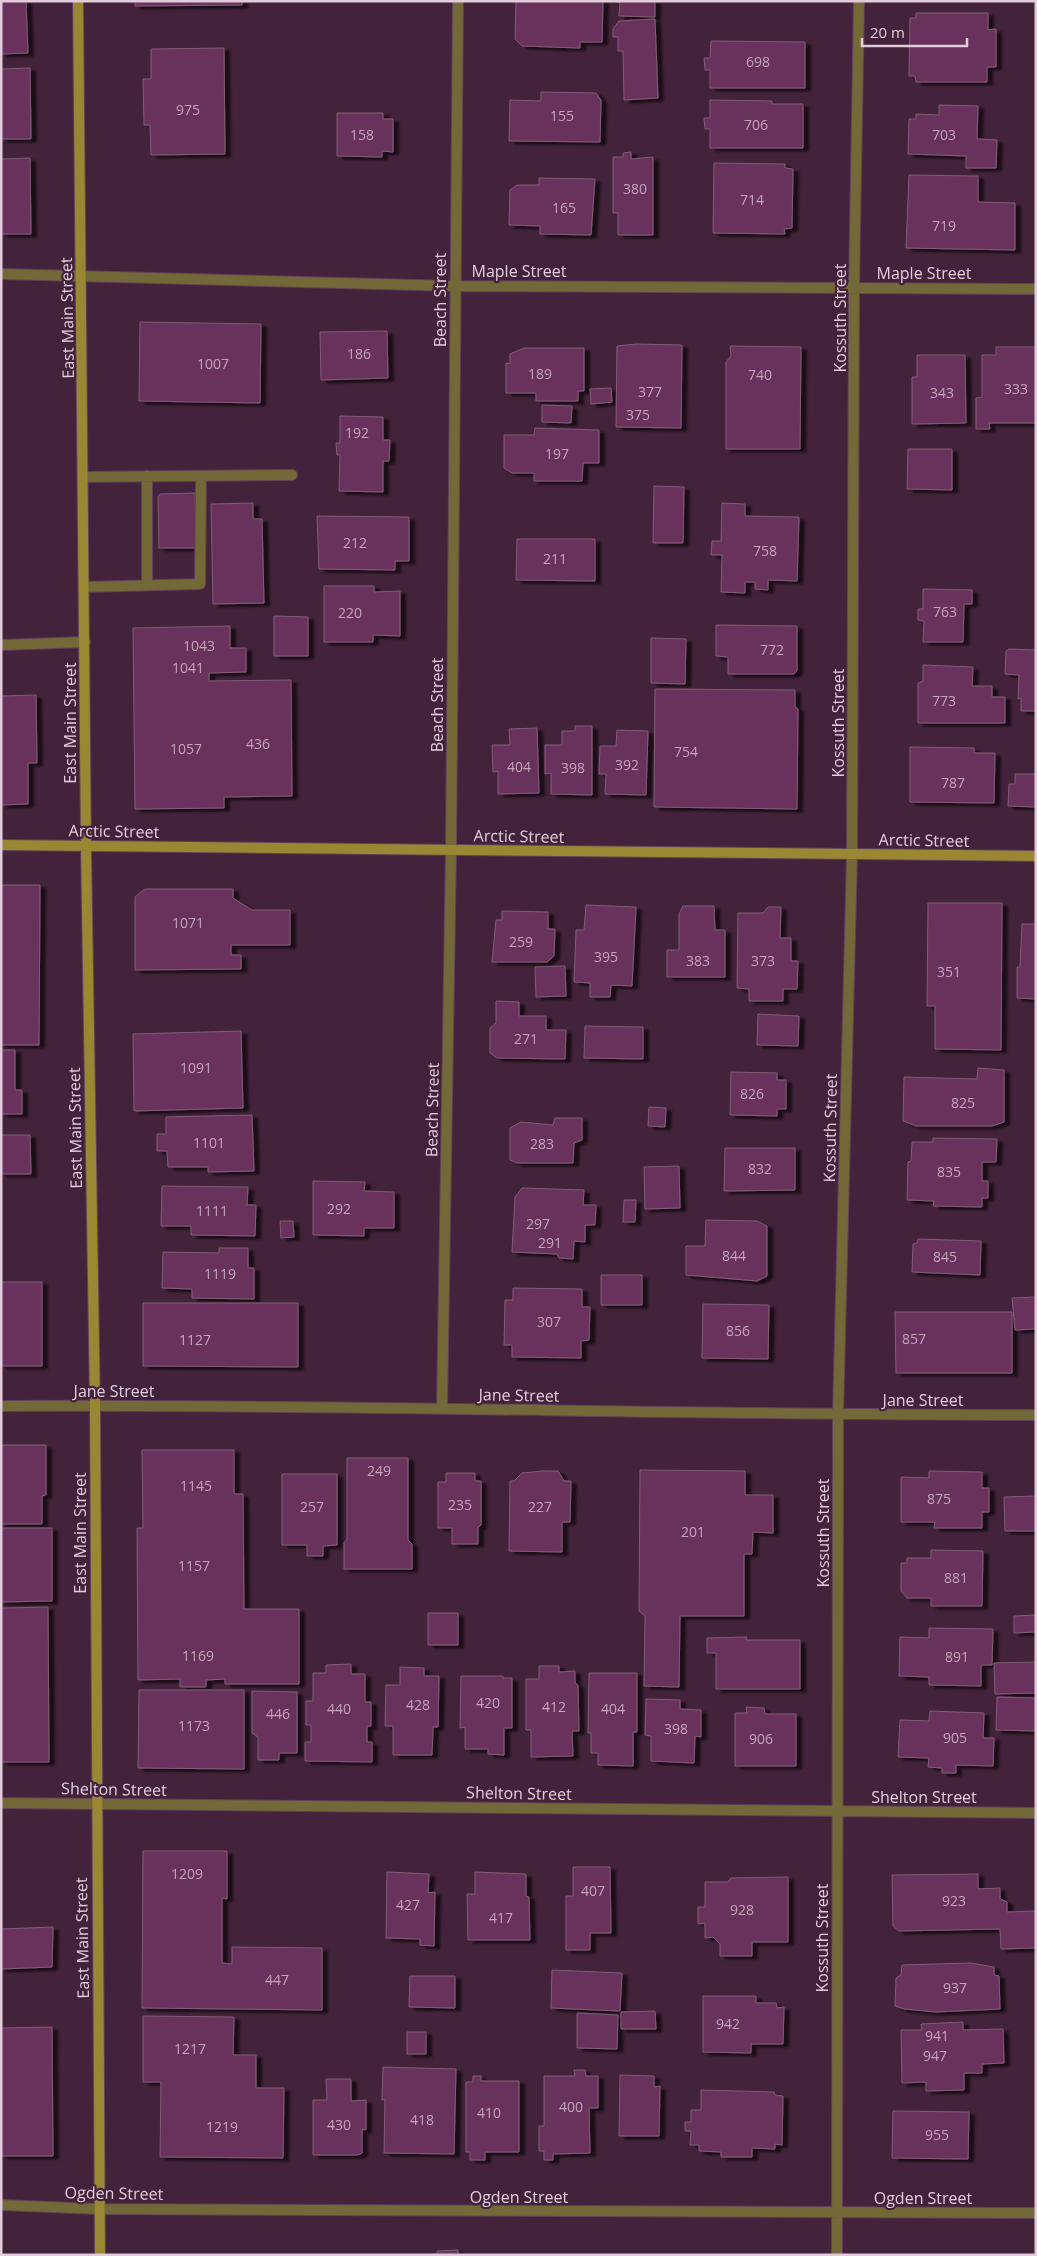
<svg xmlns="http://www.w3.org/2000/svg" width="1037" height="2256" viewBox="0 0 1037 2256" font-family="'Open Sans',sans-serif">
  <defs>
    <filter id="shadow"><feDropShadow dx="5.5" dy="3" stdDeviation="1" flood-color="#0009"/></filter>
  </defs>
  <rect width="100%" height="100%" fill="#43223b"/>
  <!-- building -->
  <path fill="#69335c" stroke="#815c77" filter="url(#shadow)" d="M1,1H26L28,53L1,54Z
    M135,1H242V5L135,6Z
    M516,1H603L602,42H580V48L522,46L515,39Z
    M613,1H655V17L619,16L620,3Z
    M916,13H988V30L996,29V67H987V82H916L915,76H909L910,18H916Z
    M655,19L658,98L624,100L623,51H618V37H613V29L619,21Z
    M711,41L805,42V88H710V70H705L704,58H710Z
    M224,48L225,154L151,155L150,125H144L143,79H151V49Z
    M30,68L31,139H1V69Z
    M541,92L596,93L601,100L600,142L509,141L510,100L541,101Z
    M710,100L772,101V104H803V148H710V129H705L704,118H710Z
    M939,105L978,106L977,139L997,140L996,168H966V156L908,154L909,119H916V114L939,115Z
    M337,113H383V119H393V152L382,151V157L337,156Z
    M631,152V159L653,157V235H618V213H613V157H623V153Z
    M30,158L31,234H1V159Z
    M714,163L785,164V168L793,169L792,228L784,229L785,234L713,233Z
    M909,175L978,176V202L1015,203V250L906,248Z
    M539,178L595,179L591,235L540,234V226L509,225L510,190L517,185H539Z
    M140,322L261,324L260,403L139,401Z
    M387,331L388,378L321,380L320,332Z
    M636,344L682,345L681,428L616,427L617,346Z
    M730,346L801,347L800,449H726V362L731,356Z
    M996,347H1036V423H989L990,429H976V398L982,397V355H996Z
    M524,348H584V391H578V401H536V393H506V363L510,364V354Z
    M917,355H965L966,423L912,424V377H917Z
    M611,388L612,402L591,404L590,389Z
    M542,405L572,406L571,423L542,422Z
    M340,416L383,417V440H390L389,461H383V492L339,491L340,455H337L336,443H340Z
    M535,428L599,430V463H583L582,481H534V473H512L504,468V435H534Z
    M908,449H952V490L907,489Z
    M654,486L684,487L683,543H653Z
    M195,493L196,548H159L158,497L160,494Z
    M253,503V519H262L264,603L213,604L211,504Z
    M722,503L745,504V516L799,517L797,581L768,580V590L755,589V582H745V593L721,592L722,555H711L712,541H721Z
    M317,516L409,517V561H395V570L319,569Z
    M517,539H595V581L516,580Z
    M324,586H374V592L400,591V636L373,635V642H324Z
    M923,589L972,590V604H964L963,642H923L924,621L918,620V609H923Z
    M274,616L308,617V656H274Z
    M716,625L797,626V671L794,674H728V657L716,656Z
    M230,626V648H246V672L209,673V681L291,680L292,796L224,797V808L135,809L133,628Z
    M651,638L686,639L685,684L651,683Z
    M1009,649L1036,650V711H1021V698L1018,699L1019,675L1005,674L1006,651Z
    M923,665L973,667L972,686H992V697H1005V723H918V683L923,681Z
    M655,689L795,690V707L798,709L797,809L654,807Z
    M36,695L37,763H28V804L1,805V696Z
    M575,726H592V795L551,794V773L545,774V745H562V731H575Z
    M537,728L539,793L498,794V771L493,772L492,745H510L509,729Z
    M617,730L648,731L646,795L605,794L606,774H599L600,746H616Z
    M910,747L974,748V753H995L994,803L910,802Z
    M1015,774H1036V807L1008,806L1009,784H1015Z
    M1,885H40L39,1045H1Z
    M145,889H233V898L252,910H290V945H231V955H241V969L135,970V897Z
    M928,903H1002L1001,1050L935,1049V1006H927Z
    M586,905L636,907L632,986L611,985L610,997H590V983L574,982L576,930H584Z
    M683,906H714L715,930H725V977H667V950H679V914Z
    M768,907H781L780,938H791V961H798L797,989H783V1001H749V989L737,988L738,913H763Z
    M502,911L548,912V929H555L554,956L547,962H492L496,920H502Z
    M1022,924H1036V999L1017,998V967H1020Z
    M565,966L566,996L536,997L535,967Z
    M496,1001L519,1002V1016H546V1030H566L565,1059L497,1058L490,1053V1028L496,1023Z
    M758,1014L799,1016L798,1046L757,1045Z
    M585,1026L643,1027V1059L584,1058Z
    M241,1031L243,1108L134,1111L133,1034Z
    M1,1050H15V1090H22V1114H1Z
    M978,1068L1004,1070V1122L992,1126H916L903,1121L904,1077L977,1079Z
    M731,1072L777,1073V1080H786V1109H777V1116L730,1115Z
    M649,1107L666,1108L665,1127L648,1126Z
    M252,1115L254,1171L208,1172V1167H168L167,1151H157V1134H166V1117Z
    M555,1118H582V1140L574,1143L573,1163H517L510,1160V1128L521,1122L553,1125Z
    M1,1135H30L31,1174H1Z
    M933,1138L997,1139L996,1162H982V1181H988V1198H982V1207L933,1206L934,1201L907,1200L908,1162L911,1161L912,1142H933Z
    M725,1148H795V1190L724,1191Z
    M679,1166L680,1208L645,1209L644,1167Z
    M313,1181L365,1182L364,1191L394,1192V1228H364V1236L313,1235Z
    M162,1186L248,1187L247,1205H256L255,1236L191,1235V1226H161Z
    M522,1188L584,1190L583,1205H596L595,1225H585V1242L574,1241L573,1259L559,1258L557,1254L512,1252L515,1197Z
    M624,1200H636L635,1222H623Z
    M706,1220L757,1221L767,1226V1276L757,1281L686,1275V1246H705Z
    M280,1221H293L294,1237L281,1238Z
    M918,1239L981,1241L980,1275L912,1272L913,1244L917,1243Z
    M219,1248H248V1268H254V1299L192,1298V1289L162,1288L163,1252L219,1253Z
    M601,1275H642V1305H601Z
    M1,1282H42V1366H1Z
    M513,1288L582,1289V1307H590L589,1340L581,1341V1358L512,1357V1345H504L505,1300H513Z
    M1036,1297V1329L1015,1330L1012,1298Z
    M143,1303H298V1367L143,1366Z
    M703,1304L769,1305L768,1359L702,1358Z
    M895,1312H1012V1373H896Z
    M1,1445H46V1495L42,1496V1524H1Z
    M142,1450H234V1494H243L244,1609H299V1684H225V1679L206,1680V1687H180V1679L138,1680L137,1528H143Z
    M347,1458H408V1540L412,1544V1569H344V1543L347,1539Z
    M640,1470L745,1471V1495H773V1533L753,1532L752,1554H744V1616H680L679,1687L644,1686L645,1616L639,1611Z
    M543,1471H558L564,1481H571L570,1522H562V1552L509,1551L510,1481H514L522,1473Z
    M929,1471L982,1472V1488H989V1512H982V1528H934L935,1522H901V1477L929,1478Z
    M446,1473H475V1481H481V1525L478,1528V1544H452V1528H438V1482H446Z
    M282,1474H337V1545L323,1546V1556H307V1545H282Z
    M1036,1496V1531H1005L1004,1497Z
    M1,1528H52V1601L1,1602Z
    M931,1550L983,1551L982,1606H931V1598H907L901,1591V1563H907V1558H931Z
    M48,1607L49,1762H1V1608Z
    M428,1613H458V1645H428Z
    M1036,1615V1632L1014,1633V1616Z
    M929,1628L993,1629L992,1665H981V1686L929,1685V1677L899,1676L900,1637L929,1638Z
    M747,1637L746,1640H800V1689H716V1653H707V1638Z
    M1036,1662V1693L995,1694L994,1663Z
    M351,1664V1674H365V1702H371V1726H367V1742H372V1762L305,1761V1742H311V1725H306V1701H313V1673H326V1665Z
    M539,1666H559V1672L575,1671V1683L578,1685L579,1731H572L573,1756L531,1757V1730H526V1679H539Z
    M400,1667L424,1668V1676H439L438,1727H433L432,1755H393V1726H385L386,1685H400Z
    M589,1673H637V1732H633V1766L598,1765V1753H591V1733H588Z
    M461,1676H503V1678H512V1728H504V1755L488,1754V1749H465V1727L460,1728Z
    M139,1690H244V1769L138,1768Z
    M252,1691L297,1692V1753H279V1760H258V1737L252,1733Z
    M997,1697L1036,1698V1731L996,1730Z
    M646,1699L680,1700V1709L701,1710V1737L695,1736L694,1763L651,1761V1736L645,1735Z
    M746,1707L764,1708L765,1714H796V1766H735V1713H747Z
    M930,1711L984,1713L983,1738H994L993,1766L956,1765V1773H942V1768L928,1767L929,1758L898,1757L900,1720L929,1721Z
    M143,1851H227V1899L222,1898V1963L232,1964V1947L322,1948V2010L142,2008Z
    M573,1867H610L611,1933H590V1950H566V1896H573Z
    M387,1872L429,1874L428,1893L435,1892L434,1946L420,1945V1939L386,1938Z
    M475,1872L526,1874V1896L529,1897L530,1940H468L467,1894H475Z
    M978,1874V1889L1000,1888V1899L1007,1902V1912L1036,1911V1948L1001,1949L1000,1929L899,1931L893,1926L892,1875Z
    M788,1877V1942H752V1956H720V1944L713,1937L705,1938V1923L698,1924V1907H705V1882H728L731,1878Z
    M53,1927L52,1967L1,1969V1929Z
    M970,1963L994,1967V1975L999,1976L1000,2009L936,2012L904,2009L895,2006L896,1978L901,1975L902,1965Z
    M552,1970L622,1973L620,2011L551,2008Z
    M410,1976H455V2008L409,2007Z
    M703,1996H756V2003H776L777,2008L784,2007L783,2044H751V2053L703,2052Z
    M655,2011L656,2029H621V2012Z
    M577,2013L618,2015L617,2049L577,2048Z
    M143,2016L234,2017L233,2055H256V2088H284L283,2158L160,2157L161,2082H143Z
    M963,2022V2030L1003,2029L1004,2063L982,2064V2073H964V2090L926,2091V2082L902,2083L901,2030H922L921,2024Z
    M52,2027L53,2156H1V2028Z
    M407,2032H426V2054H407Z
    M383,2067L456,2069L454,2154L384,2153L385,2099L382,2100Z
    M574,2070H585L586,2076H598V2108H589L590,2153L553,2154V2160H544V2151H539V2126H544V2076H575Z
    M620,2075L654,2076V2087L660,2086L659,2136H619Z
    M473,2076H481V2081H519V2152H485V2160H470V2152H466V2082H473Z
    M326,2079H351V2101L366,2100V2130L362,2129V2153L357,2155H313V2100H327Z
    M701,2090L774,2092L775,2095L783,2096L782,2145L775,2144V2149L752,2148V2157H721V2152L699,2151V2145H690L691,2131H685V2122H691V2110H701Z
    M893,2111L969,2112L968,2159L892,2158Z
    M458,2250V2255H437V2251Z"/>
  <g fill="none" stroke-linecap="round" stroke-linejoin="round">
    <!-- service casing -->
    <g stroke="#604158" stroke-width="12">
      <path id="service" d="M83,477L292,475
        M147,585V476
        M84,587L200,584L201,476
        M1,645L85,642"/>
    </g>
    <!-- minor casing -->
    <g stroke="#604158" stroke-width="12">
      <path id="minor" d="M1,274L455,286L1036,289
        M1,1406C346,1404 691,1415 1036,1415
        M442,1409L451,850L458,1
        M1,1803L1036,1813
        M1,2205L99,2209L1036,2213
        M837,2255L838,1415L852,854L854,288L859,1"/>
    </g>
    <!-- secondary casing -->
    <g stroke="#604158" stroke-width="12">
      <path id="secondary" d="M78,1L86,846L95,1405L100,2255
        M1,845L1036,856"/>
    </g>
    <!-- service -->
    <use href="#service" stroke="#736837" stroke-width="10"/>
    <!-- minor -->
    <use href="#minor" stroke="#736837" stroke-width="10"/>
    <!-- secondary -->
    <use href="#secondary" stroke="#998734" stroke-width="10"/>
  </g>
  <g text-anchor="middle" stroke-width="4.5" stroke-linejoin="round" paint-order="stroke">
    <!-- number labels -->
    <g font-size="14" fill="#c4a6bb">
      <text x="758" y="67">698</text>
      <text x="188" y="115">975</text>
      <text x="562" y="121">155</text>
      <text x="756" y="130">706</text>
      <text x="362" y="140">158</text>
      <text x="944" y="140">703</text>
      <text x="635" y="194">380</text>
      <text x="752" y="205">714</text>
      <text x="564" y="213">165</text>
      <text x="944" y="231">719</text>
      <text x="359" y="359">186</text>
      <text x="213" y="369">1007</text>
      <text x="540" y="379">189</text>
      <text x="760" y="380">740</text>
      <text x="1016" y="394">333</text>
      <text x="650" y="397">377</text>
      <text x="942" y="398">343</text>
      <text x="638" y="420">375</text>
      <text x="357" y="438">192</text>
      <text x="557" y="459">197</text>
      <text x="355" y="548">212</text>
      <text x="765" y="556">758</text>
      <text x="555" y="564">211</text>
      <text x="945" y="617">763</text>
      <text x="350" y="618">220</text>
      <text x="199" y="651">1043</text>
      <text x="772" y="655">772</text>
      <text x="188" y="673">1041</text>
      <text x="944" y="706">773</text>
      <text x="258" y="749">436</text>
      <text x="186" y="754">1057</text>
      <text x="686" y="757">754</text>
      <text x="627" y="770">392</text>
      <text x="519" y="772">404</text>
      <text x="573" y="773">398</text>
      <text x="953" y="788">787</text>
      <text x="188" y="928">1071</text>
      <text x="521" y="947">259</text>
      <text x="606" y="962">395</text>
      <text x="698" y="966">383</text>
      <text x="763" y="966">373</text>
      <text x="949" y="977">351</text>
      <text x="526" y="1044">271</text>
      <text x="196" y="1073">1091</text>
      <text x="752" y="1099">826</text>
      <text x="963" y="1108">825</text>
      <text x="209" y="1148">1101</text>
      <text x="542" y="1149">283</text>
      <text x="760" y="1174">832</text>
      <text x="949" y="1177">835</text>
      <text x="339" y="1214">292</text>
      <text x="212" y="1216">1111</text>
      <text x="538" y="1229">297</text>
      <text x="550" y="1248">291</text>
      <text x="734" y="1261">844</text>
      <text x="945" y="1262">845</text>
      <text x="220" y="1279">1119</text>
      <text x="549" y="1327">307</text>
      <text x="738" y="1336">856</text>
      <text x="914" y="1344">857</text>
      <text x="195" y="1345">1127</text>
      <text x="379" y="1476">249</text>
      <text x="196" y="1491">1145</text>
      <text x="939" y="1504">875</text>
      <text x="460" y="1510">235</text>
      <text x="312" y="1512">257</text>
      <text x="540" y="1512">227</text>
      <text x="693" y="1537">201</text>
      <text x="194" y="1571">1157</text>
      <text x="956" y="1583">881</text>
      <text x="198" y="1661">1169</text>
      <text x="957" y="1662">891</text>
      <text x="488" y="1708">420</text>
      <text x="418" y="1710">428</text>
      <text x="554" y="1712">412</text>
      <text x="339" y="1714">440</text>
      <text x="613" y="1714">404</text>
      <text x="278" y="1719">446</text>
      <text x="194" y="1731">1173</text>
      <text x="676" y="1734">398</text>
      <text x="955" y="1743">905</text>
      <text x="761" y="1744">906</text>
      <text x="187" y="1879">1209</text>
      <text x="593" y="1896">407</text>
      <text x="954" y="1906">923</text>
      <text x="408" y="1910">427</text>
      <text x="742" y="1915">928</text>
      <text x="501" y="1923">417</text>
      <text x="277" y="1985">447</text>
      <text x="955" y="1993">937</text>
      <text x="728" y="2029">942</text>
      <text x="937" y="2041">941</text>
      <text x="190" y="2054">1217</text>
      <text x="935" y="2061">947</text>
      <text x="571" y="2112">400</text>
      <text x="489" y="2118">410</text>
      <text x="422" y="2125">418</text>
      <text x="339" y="2130">430</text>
      <text x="222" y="2132">1219</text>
      <text x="937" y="2140">955</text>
    </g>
    <!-- street labels -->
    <g font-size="16" fill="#e2ccdb" stroke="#43223b">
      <text x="519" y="277">Maple Street</text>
      <text x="924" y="279">Maple Street</text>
      <text transform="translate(440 300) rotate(-90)" y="6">Beach Street</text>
      <text transform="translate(67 318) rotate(-91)" y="6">East Main Street</text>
      <text transform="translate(840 318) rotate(-90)" y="6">Kossuth Street</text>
      <text transform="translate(437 705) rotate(-90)" y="6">Beach Street</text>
      <text transform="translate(70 723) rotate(-90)" y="6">East Main Street</text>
      <text transform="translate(838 723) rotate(-90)" y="6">Kossuth Street</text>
      <text transform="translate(114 831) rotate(1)" y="6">Arctic Street</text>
      <text transform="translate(519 836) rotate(1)" y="6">Arctic Street</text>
      <text transform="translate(924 840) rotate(1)" y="6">Arctic Street</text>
      <text transform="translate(432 1110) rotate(-89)" y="6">Beach Street</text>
      <text transform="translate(75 1128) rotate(-91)" y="6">East Main Street</text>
      <text transform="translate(830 1128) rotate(-89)" y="6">Kossuth Street</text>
      <text x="114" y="1397">Jane Street</text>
      <text transform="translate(519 1395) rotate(1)" y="6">Jane Street</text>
      <text x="923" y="1406">Jane Street</text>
      <text transform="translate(80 1533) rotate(-90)" y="6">East Main Street</text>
      <text transform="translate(823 1533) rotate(-90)" y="6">Kossuth Street</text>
      <text transform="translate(114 1789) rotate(1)" y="6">Shelton Street</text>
      <text transform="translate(519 1793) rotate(1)" y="6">Shelton Street</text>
      <text x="924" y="1803">Shelton Street</text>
      <text transform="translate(82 1938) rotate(-91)" y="6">East Main Street</text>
      <text transform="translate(822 1938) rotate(-90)" y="6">Kossuth Street</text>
      <text transform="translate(114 2193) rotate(1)" y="6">Ogden Street</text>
      <text x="519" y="2203">Ogden Street</text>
      <text x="923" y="2204">Ogden Street</text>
    </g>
  </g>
  <!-- border -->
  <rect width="1037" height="2256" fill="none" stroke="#e2ccdb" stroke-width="5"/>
  <!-- scale -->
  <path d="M862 38v8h105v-8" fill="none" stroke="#e2ccdb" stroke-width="2.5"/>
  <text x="870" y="38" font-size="15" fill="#e2ccdb" stroke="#43223b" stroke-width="4" paint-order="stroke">20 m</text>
</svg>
